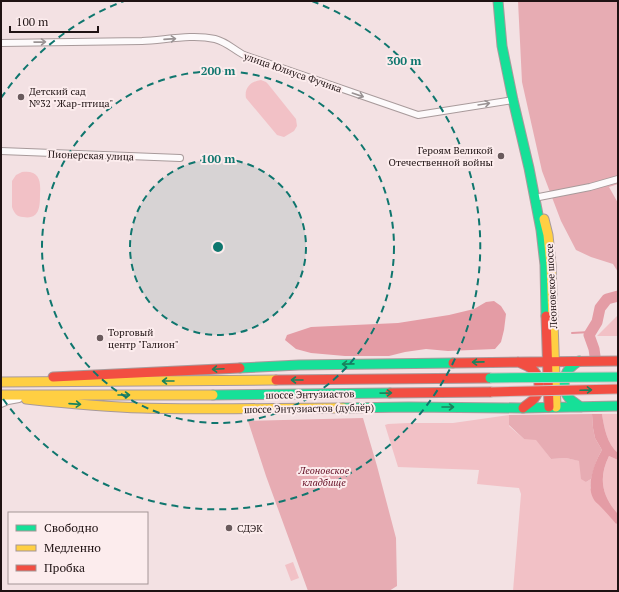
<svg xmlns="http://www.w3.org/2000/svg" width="619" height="592" viewBox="0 0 619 592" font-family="'PT Serif',serif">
  <rect width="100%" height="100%" fill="#f3e1e3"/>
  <!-- green -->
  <path fill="#f2c1c6" d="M261,80L266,82L268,84L296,119L297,126L294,131L284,137L277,135L246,98C244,88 251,81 261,80Z
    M22,172C39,170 41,180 40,194C40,206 40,220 23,217C17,217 14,213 12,207V181L16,175Z
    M618,315V336H597Z
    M602,414H618V453C607,444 604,427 602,414Z
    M509,415V426L524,439H536L551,459L566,458L580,461L586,482L591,479L590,488L616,524L618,523V591H513L521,494L519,488L477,484L479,470L398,467L385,425L388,424L408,423H453Z
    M609,456L618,460V514C602,496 598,478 609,456Z
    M293,562L299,578L291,581L285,565Z"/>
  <!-- forest -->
  <path fill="#e7acb3" d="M518,1H618V184L609,187L618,203V272L613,264L591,257L576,250L561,221L542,171L522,82Z
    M592,414L593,428L595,438L602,450C596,459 594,469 591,479L586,482L581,479L579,461L566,458L551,459L536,440L524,439L509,425V415Z
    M363,418L377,466L396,538L397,586L389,591H308L266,476L248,421Z"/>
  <!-- water -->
  <path fill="#e49ca5" d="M494,301L501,306L506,314L504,330L501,342L495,349L448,351L426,349L405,352L389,356H345L311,353L296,349L285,340L287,335L311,327L398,323L449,315L474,309L486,302Z
    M592,414H602C604,427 607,444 618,453V460L609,456C598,478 602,496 618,514V523L616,524C611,518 605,511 599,505C597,503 594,501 593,498C586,485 595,461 602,450L595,438L593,428Z"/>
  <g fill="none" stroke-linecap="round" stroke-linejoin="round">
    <!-- stream -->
    <path stroke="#e49ca5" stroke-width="2" d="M572,333L590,332"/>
    <!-- river -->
    <path stroke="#e49ca5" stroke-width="11" d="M595,356L594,349L589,335L597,322L600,308L607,299L618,296"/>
    <!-- street casing -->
    <g stroke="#a89a9b" stroke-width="8">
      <path id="street" d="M1,43C48,42 95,42 142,41C165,40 192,34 215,39C227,42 234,50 244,55L418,115L513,100
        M1,151L180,158
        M539,197L590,187L618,179
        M1,404L8,401L19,399"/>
    </g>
    <!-- fast casing -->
    <g stroke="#a89a9b" stroke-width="11">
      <path id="fast" d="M498,1L502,46L513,100L529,168L541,230L545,265L546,316
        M579,361C576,363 572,366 569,369C562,378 563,392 570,399C573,402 578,405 581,407
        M240,368L299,365L453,363
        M213,395L390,393
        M343,408L409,407L523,408L618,406"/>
    </g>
    <!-- slow casing -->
    <g stroke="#a89a9b" stroke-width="11">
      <path id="slow" d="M544,219L548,235L551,265L556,407
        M1,382L276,380
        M1,395H213
        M26,399C64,403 103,407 142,408C209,410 276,408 343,408"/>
    </g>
    <!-- jam casing -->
    <g stroke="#a89a9b" stroke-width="11">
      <path id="jam" d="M546,316L549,407
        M518,362C523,364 529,366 533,370C541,378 541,391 533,400C530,403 526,405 523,408
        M453,363L618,361
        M53,377L240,368
        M276,380L490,378
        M390,393L491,392"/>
    </g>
    <!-- street -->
    <use href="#street" stroke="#fdfafb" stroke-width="6"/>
    <!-- fast -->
    <use href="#fast" stroke="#16e098" stroke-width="9"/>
    <!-- slow -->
    <use href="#slow" stroke="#ffcf43" stroke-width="9"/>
    <!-- jam -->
    <use href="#jam" stroke="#f24e42" stroke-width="9"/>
    <!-- fast-bridge casing -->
    <g stroke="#cac1c1" stroke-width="11" stroke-linecap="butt">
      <path id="fast-bridge" d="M490,378L618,377"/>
    </g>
    <!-- jam-bridge casing -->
    <g stroke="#cac1c1" stroke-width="11" stroke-linecap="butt">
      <path id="jam-bridge" d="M491,392L618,389"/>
    </g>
    <!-- fast-bridge -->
    <use href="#fast-bridge" stroke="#16e098" stroke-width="9"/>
    <!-- jam-bridge -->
    <use href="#jam-bridge" stroke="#f24e42" stroke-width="9"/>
  </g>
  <!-- one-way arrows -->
  <defs><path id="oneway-shaft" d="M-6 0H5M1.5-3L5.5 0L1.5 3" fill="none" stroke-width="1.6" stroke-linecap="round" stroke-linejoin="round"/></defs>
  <g stroke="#999293">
    <use href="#oneway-shaft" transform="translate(170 39) rotate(-4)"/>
    <use href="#oneway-shaft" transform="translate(40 42) rotate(-1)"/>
    <use href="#oneway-shaft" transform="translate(358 95) rotate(19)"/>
    <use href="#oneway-shaft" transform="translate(484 104) rotate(-9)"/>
  </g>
  <g stroke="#1a835c">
    <use href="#oneway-shaft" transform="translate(478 362) rotate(179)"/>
    <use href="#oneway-shaft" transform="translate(348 364) rotate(179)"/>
    <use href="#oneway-shaft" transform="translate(218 369) rotate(177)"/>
    <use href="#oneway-shaft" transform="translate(297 380) rotate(180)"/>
    <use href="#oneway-shaft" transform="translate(168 381) rotate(180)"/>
    <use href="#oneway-shaft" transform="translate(586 390) rotate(-2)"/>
    <use href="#oneway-shaft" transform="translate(386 393) rotate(-1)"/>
    <use href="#oneway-shaft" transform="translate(124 395)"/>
    <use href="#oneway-shaft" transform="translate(75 404) rotate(4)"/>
    <use href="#oneway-shaft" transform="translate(448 407)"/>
  </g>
  <!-- distance rings -->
  <circle cx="218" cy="247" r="88" fill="#0f766e" fill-opacity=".12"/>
  <g fill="none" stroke="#0f766e" stroke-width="2" stroke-dasharray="7 5">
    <circle cx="218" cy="247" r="88"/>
    <circle cx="218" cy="247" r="176"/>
    <path d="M1 98A263 263 0 0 1 124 1M312 1A263 263 0 1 1 1 396"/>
  </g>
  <!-- markers -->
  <g fill="#695a5c" stroke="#fceced" stroke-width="1.5">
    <circle cx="21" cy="97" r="4"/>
    <circle cx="501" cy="156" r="4"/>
    <circle cx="100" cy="338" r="4"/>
    <circle cx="229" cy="528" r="4"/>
  </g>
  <g text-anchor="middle" stroke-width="4" stroke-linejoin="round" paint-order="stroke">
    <!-- street labels -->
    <g font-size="10" fill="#1f1213" stroke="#fceced">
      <text transform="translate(293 72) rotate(19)" y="4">улица Юлиуса Фучика</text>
      <text transform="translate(91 155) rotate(2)" y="4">Пионерская улица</text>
      <text transform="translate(551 286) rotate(-93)" y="4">Леоновское шоссе</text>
      <text transform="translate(310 394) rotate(-1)" y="4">шоссе Энтузиастов</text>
      <text transform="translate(309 408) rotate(-1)" y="4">шоссе Энтузиастов (дублёр)</text>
    </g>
    <!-- poi labels -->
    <g font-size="10" fill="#1f1213" stroke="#fceced" text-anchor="start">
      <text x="29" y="95">Детский сад<tspan x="29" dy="12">№32 "Жар-птица"</tspan></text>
      <text x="493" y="154" text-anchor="end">Героям Великой<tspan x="493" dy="12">Отечественной войны</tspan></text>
      <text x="108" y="336">Торговый<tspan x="108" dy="12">центр "Галион"</tspan></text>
      <text x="237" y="532">СДЭК</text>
    </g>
    <!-- park labels -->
    <g font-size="10" font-style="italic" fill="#650f25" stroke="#fceced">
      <text x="324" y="474">Леоновское<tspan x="324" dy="12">кладбище</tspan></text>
    </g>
  </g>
  <circle cx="218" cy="247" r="6" fill="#0f766e" stroke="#fceced" stroke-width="2"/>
  <g font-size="12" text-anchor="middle" font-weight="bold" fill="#0f766e" stroke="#fceced" stroke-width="4" stroke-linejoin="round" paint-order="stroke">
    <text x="404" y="65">300 m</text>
    <text x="218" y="75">200 m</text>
    <text x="218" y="163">100 m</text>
  </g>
  <!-- border -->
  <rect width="619" height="592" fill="none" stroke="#1f1213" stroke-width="4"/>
  <!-- legend -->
  <rect x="8" y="512" width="140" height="72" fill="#fceced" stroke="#a49596"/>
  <rect x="16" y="525" width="20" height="6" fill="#16e098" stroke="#a49596"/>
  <text x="44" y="532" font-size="12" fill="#1f1213">Свободно</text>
  <rect x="16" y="545" width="20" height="6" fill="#ffcf43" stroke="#a49596"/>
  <text x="44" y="552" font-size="12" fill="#1f1213">Медленно</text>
  <rect x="16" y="565" width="20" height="6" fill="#f24e42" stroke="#a49596"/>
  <text x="44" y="572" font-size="12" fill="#1f1213">Пробка</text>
  <!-- scale -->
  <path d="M10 26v6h88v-6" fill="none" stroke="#1f1213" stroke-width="2"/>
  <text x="16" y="26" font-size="12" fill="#1f1213" stroke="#fceced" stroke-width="3" paint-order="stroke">100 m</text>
</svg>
